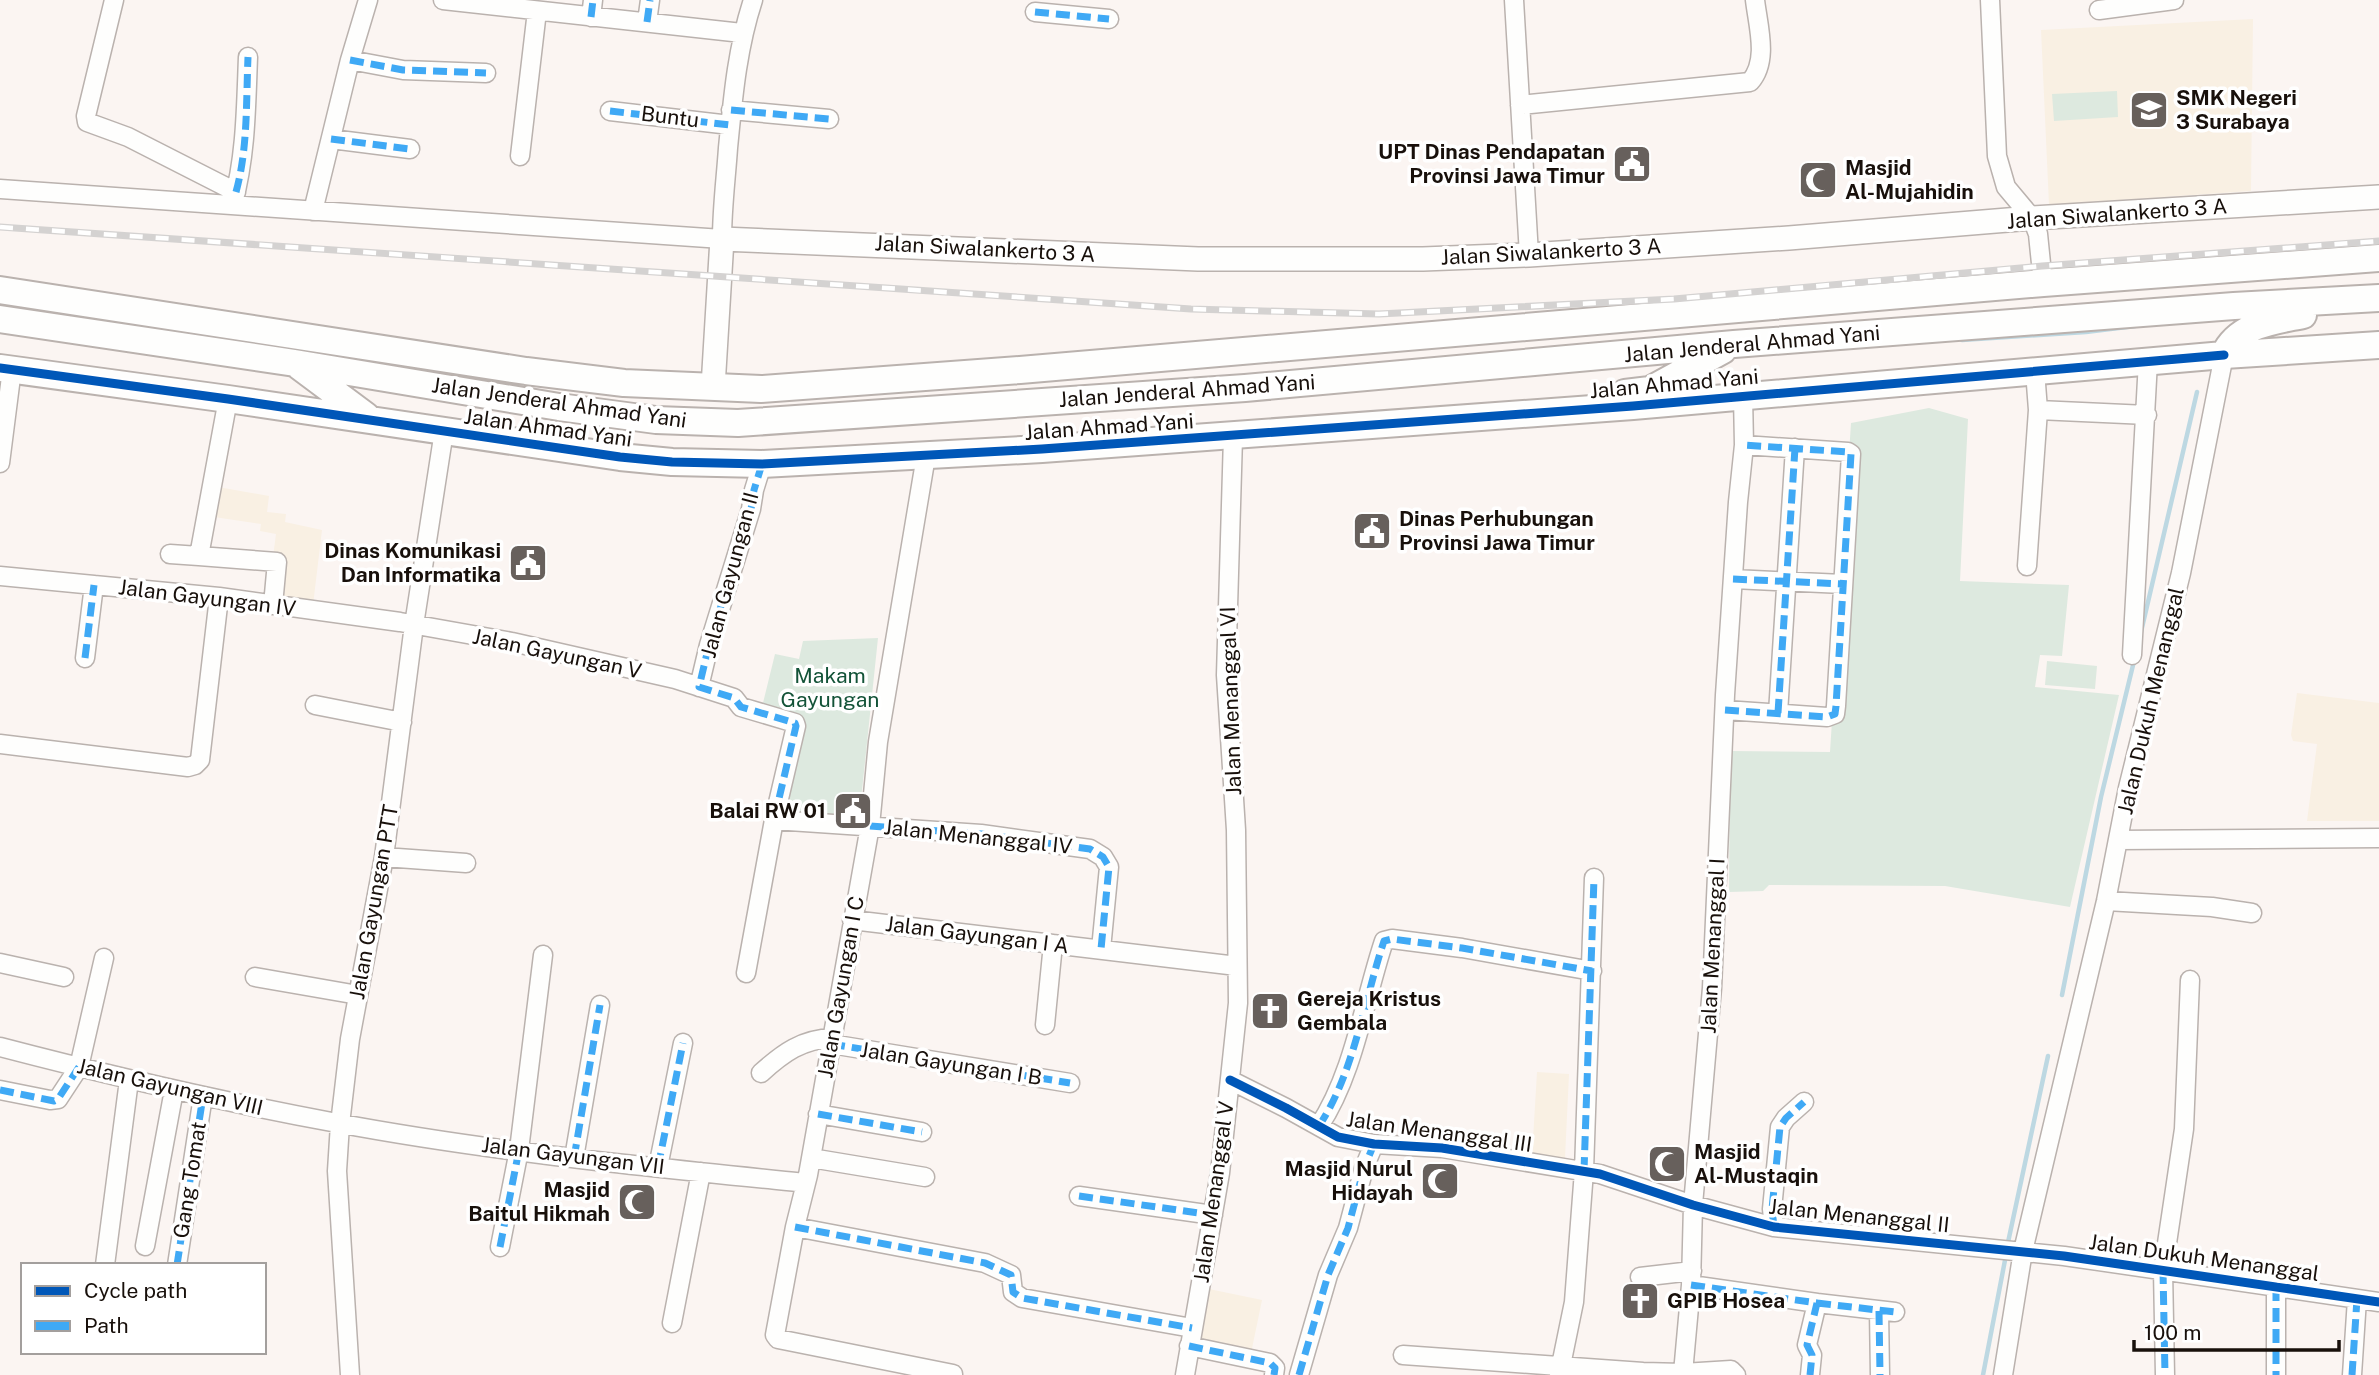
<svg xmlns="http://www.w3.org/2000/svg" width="2379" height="1375" viewBox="0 0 2379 1375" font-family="'Public Sans',sans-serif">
  <rect width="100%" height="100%" fill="#fbf5f2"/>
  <!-- education -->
  <path fill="#f9f0e3" d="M2253,19L2251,191L2049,205L2041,30Z
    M218,487L269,496L267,512L286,514L285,522L322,530L313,605L275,601L273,557L276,534L260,531L261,524L214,517Z
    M2297,693L2379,703V821H2307L2317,744L2293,741L2291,735Z
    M1537,1072L1569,1074L1565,1158L1532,1156Z
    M1209,1289L1262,1300L1250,1358L1197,1346Z"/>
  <!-- green -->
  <path fill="#dde9df" d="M2117,91L2118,117L2054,121L2052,94Z
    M1929,408L1968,419L1960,581L2069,585L2062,656L2040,655L2035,687L2119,695L2070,907L1945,886L1769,885L1763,891L1729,892L1730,751L1830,752L1851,423Z
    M878,638L861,800H843L838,820L778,816L801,719L762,707L775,654L799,659L803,641Z
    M2047,661L2097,666L2095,689L2045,685Z"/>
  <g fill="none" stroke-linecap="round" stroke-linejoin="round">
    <!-- stream -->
    <path stroke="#bdd8e2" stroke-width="4.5" d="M1962,340L2086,332L2135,326
      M2141,632L2197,392
      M2062,995L2101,797L2135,657
      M2007,1247L2048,1056
      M1983,1375L2006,1255"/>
    <!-- minor casing -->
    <g stroke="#bab2ae" stroke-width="21">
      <path id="minor" d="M114,0L86,116L87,122L128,137L236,192
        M443,0L742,33
        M1514,0L1529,255
        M1990,0L1997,156L2006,187L2032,218L2038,234L2043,283
        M2099,10L2174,0
        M1035,12L1109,19
        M591,17L593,0
        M647,22L650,0
        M350,60L403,70L486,73
        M1520,105L1750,82C1769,61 1758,26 1755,0
        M731,110L829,119
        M610,111L730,125
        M331,139L410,149
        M520,156L537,11
        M0,189L722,239C722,208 726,178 728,148C733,97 737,49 753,0
        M233,203C246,155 246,107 248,57
        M313,211L350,60L368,0
        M2035,371L2038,410
        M926,456L878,742L870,826L808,1175L795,1227L775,1335L778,1339L953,1374
        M0,463L12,369
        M170,554L199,556L228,399
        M199,556L277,562L273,605
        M2027,566L2038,410L2147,415
        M0,576L219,597L400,622L512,642L675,679L734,698L741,707L795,723L796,726L774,820
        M1733,579L1843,584
        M2132,655L2148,361
        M85,658L94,585
        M699,687L709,645L751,509L754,490L762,464
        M315,705L402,722
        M1725,710L1827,717L1835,714L1836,706L1851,454L1848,452L1744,445
        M1778,713L1795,448
        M0,744L188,767L195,765L200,760L219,597
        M2118,840L2379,838
        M384,857L466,863
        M2106,901L2212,907L2252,913
        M852,920L1237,966
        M0,963L64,977
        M746,973L774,820L981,834L1090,849L1103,857L1109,867L1101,949
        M255,977L358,995
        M1045,1025L1053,944
        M831,1044L1070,1083
        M0,1047C111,1076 223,1102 337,1123C492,1152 649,1167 806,1183
        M761,1073C783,1053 802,1039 833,1038
        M1230,1080L1286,1108L1338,1137L1374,1144L1442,1148L1600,1174L1693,1205L1774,1227L2064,1256L2379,1302
        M0,1090L50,1100L58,1099L79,1067L104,958
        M818,1114L922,1132
        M1319,1126C1354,1073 1364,1001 1384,941L1392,939L1462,948L1592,971
        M574,1158L600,1005
        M811,1158L925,1177
        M658,1167L683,1043
        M1079,1196L1213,1215
        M795,1227L985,1263L1011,1275L1013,1292L1022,1298L1192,1328
        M1774,1227L1772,1209L1780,1127L1786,1118L1804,1102
        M145,1246L174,1090
        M500,1247L519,1150L543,955
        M105,1265L129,1080
        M177,1265L203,1096
        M1640,1277L1692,1271
        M1691,1285L1817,1303L1807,1345L1812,1355L1810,1375
        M2276,1287V1375
        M1817,1303L1895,1312
        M1879,1311L1880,1375
        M672,1323L701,1172
        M1189,1346L1270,1363L1275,1368L1274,1375
        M1403,1355L1643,1372L1683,1373L1731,1370L1736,1375
        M1683,1373L1691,1285L1693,1205L1712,988L1725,695L1738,502L1744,445L1743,396
        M350,1375L337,1171L340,1124L350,1039L384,857L414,625L444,431
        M1185,1375L1220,1173L1238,1003L1236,830L1226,675L1233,437
        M1299,1375L1328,1275L1348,1228L1364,1168L1374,1144
        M1559,1375L1574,1302L1584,1171L1594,878
        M2003,1375L2023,1251L2106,901L2128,788L2181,573L2224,355
        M2165,1375L2163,1270L2184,1129L2190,980
        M2352,1375L2357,1299"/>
    </g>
    <!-- major casing -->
    <g stroke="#bab2ae" stroke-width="26">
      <path id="major" d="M713,387L722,239L1198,259H1423L1529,255L1789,238L2032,218L2379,197"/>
    </g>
    <!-- highway casing -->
    <g stroke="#bab2ae" stroke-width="30">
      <path id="highway" d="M0,290L526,371L624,383L761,389L1020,370L2043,283L2379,258
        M0,319L295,363L559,407L656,420L738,423L1245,388L1734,344L2234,306L2379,298
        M2224,355C2238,324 2274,321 2303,315
        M299,366L366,416
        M0,368L228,399L620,457L672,462L762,464L1042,449L1633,406L2224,355L2379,345
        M1625,393L1650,390L1723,350"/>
    </g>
    <!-- minor -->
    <use href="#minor" stroke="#fefefd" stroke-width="18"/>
    <!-- major -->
    <use href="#major" stroke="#fefefd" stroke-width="23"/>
    <!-- highway -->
    <use href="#highway" stroke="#fefefd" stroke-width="26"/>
    <!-- rail casing -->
    <g stroke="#d4d2d1" stroke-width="7">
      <path id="rail" d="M0,227L1191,309L1379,314L1674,299L2042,266L2379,241"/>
    </g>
    <!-- rail -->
    <use href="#rail" stroke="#fff" stroke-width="4.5" stroke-dasharray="13" stroke-linecap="butt"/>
    <!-- quiet -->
    <path stroke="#3fa9f5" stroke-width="7" stroke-dasharray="14 7" stroke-linecap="butt" d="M1035,12L1109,19
      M591,17L593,0
      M647,22L650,0
      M350,60L403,70L486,73
      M731,110L829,119
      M610,111L730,125
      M331,139L410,149
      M236,192C248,148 246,103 248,57
      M762,464L754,490L751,509L709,645L699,687L734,698L741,707L795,723L796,726L774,820
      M1733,579L1843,584
      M85,658L94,585
      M1725,710L1827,717L1835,714L1836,706L1851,454L1848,452L1744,445
      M1778,713L1795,448
      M870,826L981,834L1090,849L1103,857L1109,867L1101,949
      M831,1044L1070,1083
      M0,1090L54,1101L58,1099L79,1067
      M818,1114L922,1132
      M1319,1126C1354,1073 1364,1001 1384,941L1392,939L1462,948L1592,971
      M574,1158L600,1005
      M658,1167L683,1043
      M1584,1171L1594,878
      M1079,1196L1213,1215
      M795,1227L985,1263L1011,1275L1013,1292L1022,1298L1192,1328
      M1774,1227L1772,1209L1780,1127L1786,1118L1804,1102
      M500,1247L519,1150
      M177,1265L203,1096
      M2163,1270L2165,1375
      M1691,1285L1817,1303L1807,1345L1812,1355L1810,1375
      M2276,1287V1375
      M1817,1303L1895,1312
      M1879,1311L1880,1375
      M1189,1346L1270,1363L1275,1368L1274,1375
      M1299,1375L1328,1275L1348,1228L1364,1168L1374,1144
      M2352,1375L2357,1299"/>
    <!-- cycleway casing -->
    <g stroke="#fff" stroke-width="13">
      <path id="cycleway" d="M0,368L228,399L620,457L672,462L762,464L1042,449L1633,406L2224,355
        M1230,1080L1286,1108L1338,1137L1374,1144L1442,1148L1600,1174L1693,1205L1774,1227L2064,1256L2379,1302"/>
    </g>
    <!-- cycleway -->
    <use href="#cycleway" stroke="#0057b8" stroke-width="9"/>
  </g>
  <!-- icons -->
  <defs>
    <g id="school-square" transform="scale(2.0125)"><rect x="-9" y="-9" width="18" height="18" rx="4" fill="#67605c" stroke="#fff"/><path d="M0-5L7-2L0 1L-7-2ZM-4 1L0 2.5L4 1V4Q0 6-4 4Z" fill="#fff"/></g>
    <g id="civic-square" transform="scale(2.0125)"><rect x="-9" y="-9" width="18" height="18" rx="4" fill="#67605c" stroke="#fff"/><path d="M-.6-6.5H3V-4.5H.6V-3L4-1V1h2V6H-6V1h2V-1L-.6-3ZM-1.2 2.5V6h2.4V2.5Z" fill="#fff"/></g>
    <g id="mosque-square" transform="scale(2.0125)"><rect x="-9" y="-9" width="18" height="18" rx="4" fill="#67605c" stroke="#fff"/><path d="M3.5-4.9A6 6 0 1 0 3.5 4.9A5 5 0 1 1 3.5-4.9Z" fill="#fff"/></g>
    <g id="church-square" transform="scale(2.0125)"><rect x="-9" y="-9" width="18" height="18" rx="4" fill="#67605c" stroke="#fff"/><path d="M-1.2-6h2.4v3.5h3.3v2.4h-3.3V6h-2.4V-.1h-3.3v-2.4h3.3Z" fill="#fff"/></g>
  </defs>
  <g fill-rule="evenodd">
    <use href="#school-square" x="2149" y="110"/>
    <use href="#civic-square" x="1632" y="164"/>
    <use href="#mosque-square" x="1818" y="180"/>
    <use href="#civic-square" x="1372" y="531"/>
    <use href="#civic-square" x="528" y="563"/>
    <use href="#civic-square" x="853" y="811"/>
    <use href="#church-square" x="1270" y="1011"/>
    <use href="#mosque-square" x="1667" y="1164"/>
    <use href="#mosque-square" x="1440" y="1181"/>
    <use href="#mosque-square" x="637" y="1202"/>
    <use href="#church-square" x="1640" y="1301"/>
  </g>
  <g text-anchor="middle" stroke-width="7" stroke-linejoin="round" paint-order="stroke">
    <!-- poi labels -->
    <g font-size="21" font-weight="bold" fill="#18100b" stroke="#fff" text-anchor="start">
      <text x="2176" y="105">SMK Negeri<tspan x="2176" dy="24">3 Surabaya</tspan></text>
      <text x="1605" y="159" text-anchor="end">UPT Dinas Pendapatan<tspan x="1605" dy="24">Provinsi Jawa Timur</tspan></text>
      <text x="1845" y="175">Masjid<tspan x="1845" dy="24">Al-Mujahidin</tspan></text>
      <text x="1399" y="526">Dinas Perhubungan<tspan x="1399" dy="24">Provinsi Jawa Timur</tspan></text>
      <text x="501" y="558" text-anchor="end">Dinas Komunikasi<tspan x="501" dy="24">Dan Informatika</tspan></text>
      <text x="826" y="818" text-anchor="end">Balai RW 01</text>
      <text x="1297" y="1006">Gereja Kristus<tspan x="1297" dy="24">Gembala</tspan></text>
      <text x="1694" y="1159">Masjid<tspan x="1694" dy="24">Al-Mustaqin</tspan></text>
      <text x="1413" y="1176" text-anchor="end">Masjid Nurul<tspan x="1413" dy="24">Hidayah</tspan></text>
      <text x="610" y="1197" text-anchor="end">Masjid<tspan x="610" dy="24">Baitul Hikmah</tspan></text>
      <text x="1667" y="1308">GPIB Hosea</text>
    </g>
    <!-- street labels -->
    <g font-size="21" fill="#18100b" stroke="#fff">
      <text transform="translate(670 117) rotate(7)" y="7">Buntu</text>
      <text transform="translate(2117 214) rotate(-4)" y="7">Jalan Siwalankerto 3 A</text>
      <text transform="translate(985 249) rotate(3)" y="7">Jalan Siwalankerto 3 A</text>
      <text transform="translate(1551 252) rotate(-3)" y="7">Jalan Siwalankerto 3 A</text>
      <text transform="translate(1752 344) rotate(-5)" y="7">Jalan Jenderal Ahmad Yani</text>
      <text transform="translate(1674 384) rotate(-5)" y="7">Jalan Ahmad Yani</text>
      <text transform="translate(1187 391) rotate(-4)" y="7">Jalan Jenderal Ahmad Yani</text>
      <text transform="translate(559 403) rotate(8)" y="7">Jalan Jenderal Ahmad Yani</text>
      <text transform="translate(1109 427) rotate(-4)" y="7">Jalan Ahmad Yani</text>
      <text transform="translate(548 428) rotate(8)" y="7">Jalan Ahmad Yani</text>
      <text transform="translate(730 575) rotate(-75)" y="7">Jalan Gayungan II</text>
      <text transform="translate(207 598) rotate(7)" y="7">Jalan Gayungan IV</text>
      <text transform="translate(557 654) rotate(12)" y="7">Jalan Gayungan V</text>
      <text transform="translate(1231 701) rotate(-92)" y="7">Jalan Menanggal VI</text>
      <text transform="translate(2151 701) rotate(-77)" y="7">Jalan Dukuh Menanggal</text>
      <text transform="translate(978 837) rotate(6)" y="7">Jalan Menanggal IV</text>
      <text transform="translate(374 902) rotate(-80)" y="7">Jalan Gayungan PTT</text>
      <text transform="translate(977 935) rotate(7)" y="7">Jalan Gayungan I A</text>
      <text transform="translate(1713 946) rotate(-87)" y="7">Jalan Menanggal I</text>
      <text transform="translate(841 987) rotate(-80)" y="7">Jalan Gayungan I C</text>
      <text transform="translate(951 1064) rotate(9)" y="7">Jalan Gayungan I B</text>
      <text transform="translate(170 1087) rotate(13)" y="7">Jalan Gayungan VIII</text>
      <text transform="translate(1439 1132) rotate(8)" y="7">Jalan Menanggal III</text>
      <text transform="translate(573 1156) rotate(7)" y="7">Jalan Gayungan VII</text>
      <text transform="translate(190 1180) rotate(-81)" y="7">Gang Tomat</text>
      <text transform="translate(1214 1192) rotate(-82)" y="7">Jalan Menanggal V</text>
      <text transform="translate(1859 1216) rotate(6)" y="7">Jalan Menanggal II</text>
      <text transform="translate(2204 1258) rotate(8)" y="7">Jalan Dukuh Menanggal</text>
    </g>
    <!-- park labels -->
    <g font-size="21" fill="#135338" stroke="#fff">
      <text x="830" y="683">Makam<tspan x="830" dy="24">Gayungan</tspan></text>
    </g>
  </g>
  <!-- legend -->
  <rect x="21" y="1263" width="245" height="91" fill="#ffffff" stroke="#a39f9d" stroke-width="2"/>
  <rect x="35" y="1286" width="35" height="10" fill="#0057b8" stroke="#a39f9d" stroke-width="2"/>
  <text x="84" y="1298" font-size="21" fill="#18100b">Cycle path</text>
  <rect x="35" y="1321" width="35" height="10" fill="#3fa9f5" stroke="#a39f9d" stroke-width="2"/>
  <text x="84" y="1333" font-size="21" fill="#18100b">Path</text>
  <!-- scale -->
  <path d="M2134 1340v10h205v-10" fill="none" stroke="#18100b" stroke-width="3.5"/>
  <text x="2144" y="1340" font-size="21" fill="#18100b" stroke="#ffffff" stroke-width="5" paint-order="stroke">100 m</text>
</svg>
